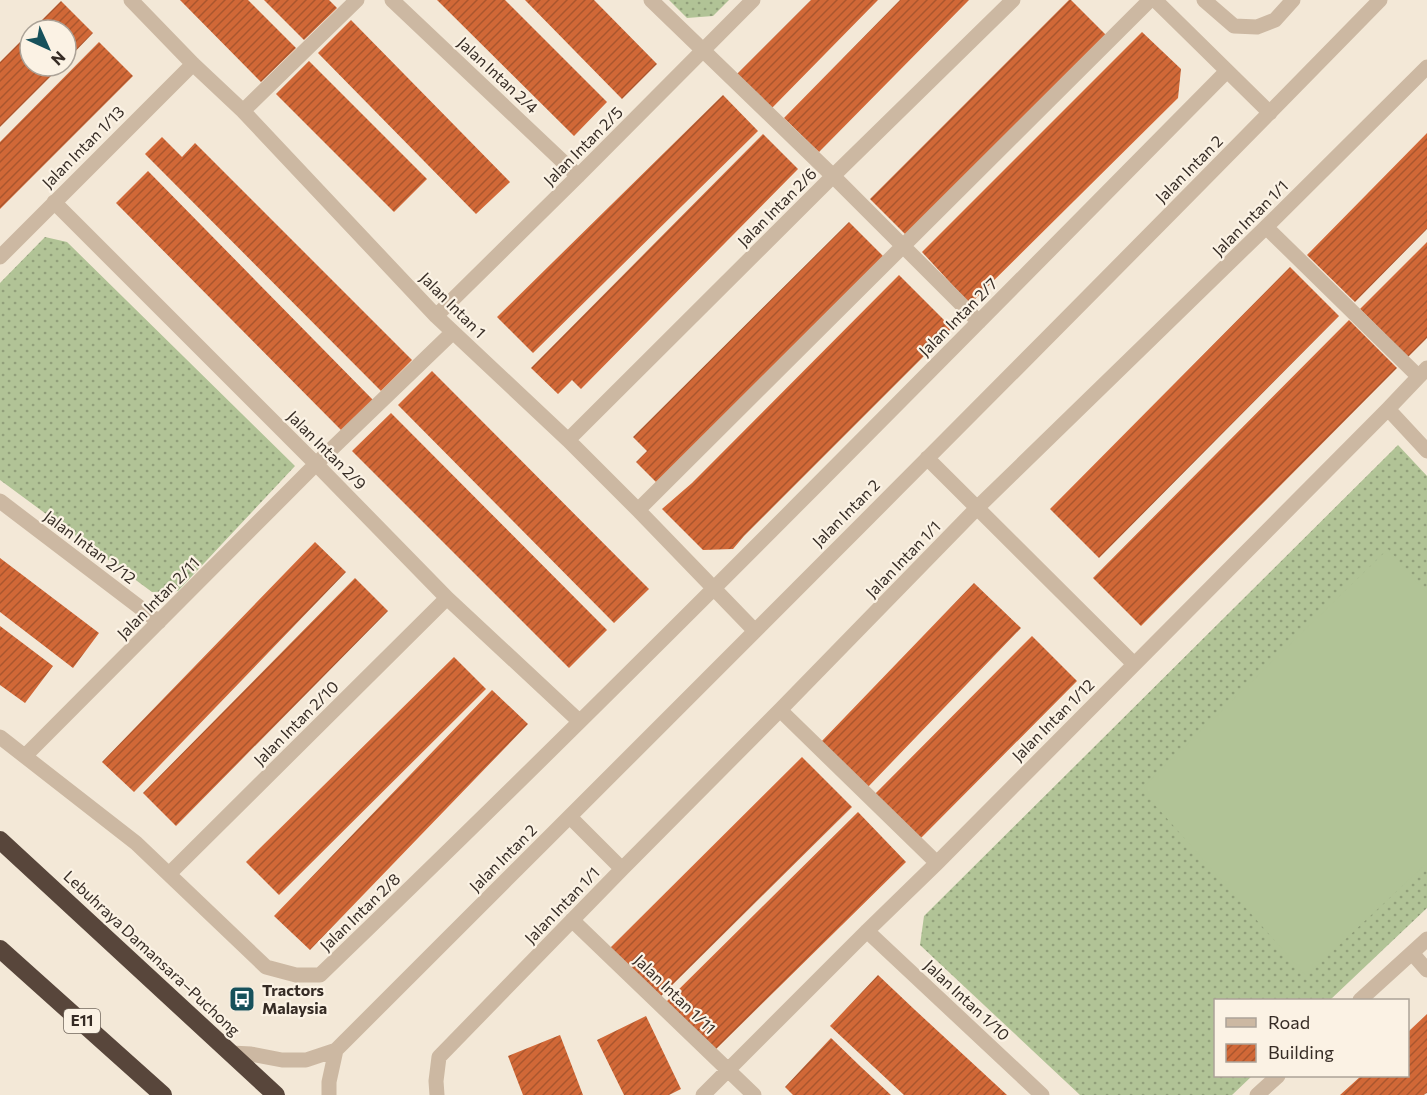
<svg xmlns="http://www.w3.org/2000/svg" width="1427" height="1095" viewBox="0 0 1427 1095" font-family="Commissioner,sans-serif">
  <defs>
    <pattern id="grass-dots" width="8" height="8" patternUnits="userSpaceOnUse" patternTransform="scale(1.5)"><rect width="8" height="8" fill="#b1c396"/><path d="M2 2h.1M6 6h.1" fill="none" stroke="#919f7a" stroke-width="1.8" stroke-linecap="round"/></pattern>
    <pattern id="building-hatch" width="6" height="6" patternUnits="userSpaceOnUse" patternTransform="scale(1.5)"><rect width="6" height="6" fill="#d16837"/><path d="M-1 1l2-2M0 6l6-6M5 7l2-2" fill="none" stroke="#aa562e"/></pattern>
  </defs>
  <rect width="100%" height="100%" fill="#f3e8d7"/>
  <!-- grass -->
  <path fill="url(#grass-dots)" d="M669,0H729L713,16L687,18Z
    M45,237L67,242L295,466L178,591L152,592L0,480V283Z
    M1398,445L1427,476V908L1330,1000H1216V1076H1252L1232,1095H1080L920,945L924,916Z"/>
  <!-- pitch -->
  <path fill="#b1c396" d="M1388,549L1427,594V863L1306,976L1141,789Z"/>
  <!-- building -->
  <path fill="url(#building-hatch)" d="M180,0H248L296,48L261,82Z
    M264,0H329L337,8L304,40Z
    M437,0H505L607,102L574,136Z
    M525,0H594L657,64L622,99Z
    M811,0H878L771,109L736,75Z
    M900,0H969L819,152L784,118Z
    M1069,0H1071L1106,35L906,235L870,199Z
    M61,1L93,33L66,61V30H32Z
    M351,20L510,182L476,214L318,53Z
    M30,32V66H61L0,127V62Z
    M1142,32L1181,69L1178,98L970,304L922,252Z
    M99,42L133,76L0,209V142Z
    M309,61L427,179L394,212L276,94Z
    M723,95L758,131L533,353L497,317Z
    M1427,133V229L1355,302L1307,255Z
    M763,134L798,169L581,389L572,380L558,394L531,368Z
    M162,137L182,157L195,143L412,360L381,391L145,154Z
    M148,171L373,400L342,431L116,203Z
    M849,222L884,257L657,483L636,462L647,451L633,437Z
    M1427,242V338L1408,357L1360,309Z
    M1290,267L1339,316L1099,558L1050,509Z
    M899,275L952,328L744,536L733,549L703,550L662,509L692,483Z
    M1349,320L1397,368L1141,626L1093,578Z
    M432,371L649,589L614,623L398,405Z
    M391,413L607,630L569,668L352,451Z
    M315,542L346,572L134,792L102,762Z
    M0,558L99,633L73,668L0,612Z
    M355,578L388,611L176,826L143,793Z
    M974,583L1021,628L866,789L820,743Z
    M0,626L53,666L25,703L0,685Z
    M1032,636L1077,681L918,841L873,796Z
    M454,657L486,689L279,895L246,862Z
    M492,690L528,724L310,950L274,916Z
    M802,757L852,807L657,1000L608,950Z
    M858,812L906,862L712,1053L664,1004Z
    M878,975L915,1010L1007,1095H904L830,1026Z
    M1427,1014V1093L1425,1094L1424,1095H1340L1361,1076H1408V1032Z
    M646,1016L681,1089L669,1095H624L597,1040Z
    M560,1035L583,1095H523L508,1056Z
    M831,1038L861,1067L891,1095H793L785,1087Z"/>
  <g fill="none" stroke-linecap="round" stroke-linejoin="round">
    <!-- minor -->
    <path stroke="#ccb8a2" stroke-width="15" d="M131,0L193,64L243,111L436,316L568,440L638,510L755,631
      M392,0L578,176
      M651,0L833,176L979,322
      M1155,0L1270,113
      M1204,0L1234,26L1257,27L1275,20L1293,0
      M243,111L357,0
      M54,202L316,464L447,598L579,721
      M1266,227L1418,376
      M0,257L193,64
      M436,316L578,176L753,0
      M1388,409L1427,451
      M568,440L833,176L1013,0
      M927,458L1134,664
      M0,501L159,622
      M638,510L1150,0
      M780,710L937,863
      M0,737L136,843L266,967L296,975H320C628,679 927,374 1227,71
      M25,756L316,464L453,332
      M570,817L622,869
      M170,873L447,598
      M572,920L754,1095
      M867,931L1042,1095
      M1412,953L1427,970
      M1360,1000L1427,939
      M231,1053L251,1054L282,1060H306L336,1050C685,701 1035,353 1380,0
      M329,1095V1082L336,1050
      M437,1095L436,1081L439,1057L622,869L780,710L977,508L1266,227L1427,67
      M703,1095L867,931L937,863L1388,409L1427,368
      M1257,1095L1278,1076"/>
    <!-- highway -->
    <path stroke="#58463b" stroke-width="18" d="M0,840L276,1095
      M0,949L163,1095"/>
  </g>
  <!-- icons -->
  <defs>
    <g id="bus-square" transform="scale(1.35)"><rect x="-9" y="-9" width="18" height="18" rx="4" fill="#17515b" stroke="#fbf2e4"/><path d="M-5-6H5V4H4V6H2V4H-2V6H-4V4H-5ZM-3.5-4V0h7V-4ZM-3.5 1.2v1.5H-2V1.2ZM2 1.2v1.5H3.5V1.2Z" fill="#fff"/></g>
  </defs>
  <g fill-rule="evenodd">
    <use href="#bus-square" x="242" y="999"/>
  </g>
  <g text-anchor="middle" stroke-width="4.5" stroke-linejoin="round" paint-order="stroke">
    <!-- shield labels -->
    <rect fill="#fbf2e4" stroke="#71675e" stroke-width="1.5" x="64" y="1009" width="36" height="24" rx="4.5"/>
    <g font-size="15" font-weight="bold" fill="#362c25">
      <text x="82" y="1026">E11</text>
    </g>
    <!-- street labels -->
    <g font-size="16" fill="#362c25" stroke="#fbf2e4">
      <text transform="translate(498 75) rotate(43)" y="6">Jalan Intan 2/4</text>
      <text transform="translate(583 146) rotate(-45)" y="6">Jalan Intan 2/5</text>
      <text transform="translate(83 147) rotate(-45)" y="6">Jalan Intan 1/13</text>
      <text transform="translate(1189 169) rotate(-45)" y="6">Jalan Intan 2</text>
      <text transform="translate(777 207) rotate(-45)" y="6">Jalan Intan 2/6</text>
      <text transform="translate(1250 218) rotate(-45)" y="6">Jalan Intan 1/1</text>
      <text transform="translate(453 305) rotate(45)" y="6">Jalan Intan 1</text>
      <text transform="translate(958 317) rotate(-45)" y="6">Jalan Intan 2/7</text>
      <text transform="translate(327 450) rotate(45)" y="6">Jalan Intan 2/9</text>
      <text transform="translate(846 513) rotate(-45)" y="6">Jalan Intan 2</text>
      <text transform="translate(90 547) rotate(37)" y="6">Jalan Intan 2/12</text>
      <text transform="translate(903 559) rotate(-46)" y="6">Jalan Intan 1/1</text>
      <text transform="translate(158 598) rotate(-45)" y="6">Jalan Intan 2/11</text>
      <text transform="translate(1053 720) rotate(-45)" y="6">Jalan Intan 1/12</text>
      <text transform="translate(296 723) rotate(-45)" y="6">Jalan Intan 2/10</text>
      <text transform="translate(503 858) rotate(-45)" y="6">Jalan Intan 2</text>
      <text transform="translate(562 905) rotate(-46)" y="6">Jalan Intan 1/1</text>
      <text transform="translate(360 912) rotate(-44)" y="6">Jalan Intan 2/8</text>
      <text transform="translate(152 953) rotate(43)" y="6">Lebuhraya Damansara–Puchong</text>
      <text transform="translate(675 994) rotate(44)" y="6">Jalan Intan 1/11</text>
      <text transform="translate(967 1000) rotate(43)" y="6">Jalan Intan 1/10</text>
    </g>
    <!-- poi labels -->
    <g font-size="16" font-weight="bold" fill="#362c25" stroke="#fbf2e4" text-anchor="start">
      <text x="262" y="996">Tractors<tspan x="262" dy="18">Malaysia</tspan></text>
    </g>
  </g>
  <!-- legend -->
  <rect x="1214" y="999" width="195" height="78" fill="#fbf2e4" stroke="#aca398" stroke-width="1.5"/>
  <rect x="1226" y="1018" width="30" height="9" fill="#ccb8a2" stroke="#aca398" stroke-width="1.5"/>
  <text x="1268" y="1029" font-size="18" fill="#362c25">Road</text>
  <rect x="1226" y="1044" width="30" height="18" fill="url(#building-hatch)" stroke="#aca398" stroke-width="1.5"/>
  <text x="1268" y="1059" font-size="18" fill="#362c25">Building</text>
  <!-- north arrow -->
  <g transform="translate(48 48) rotate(135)"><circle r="28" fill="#fbf2e4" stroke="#aca398" stroke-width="1.5"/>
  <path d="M0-4.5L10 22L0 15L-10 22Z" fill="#17515b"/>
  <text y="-9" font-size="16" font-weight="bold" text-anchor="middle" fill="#362c25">N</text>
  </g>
</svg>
